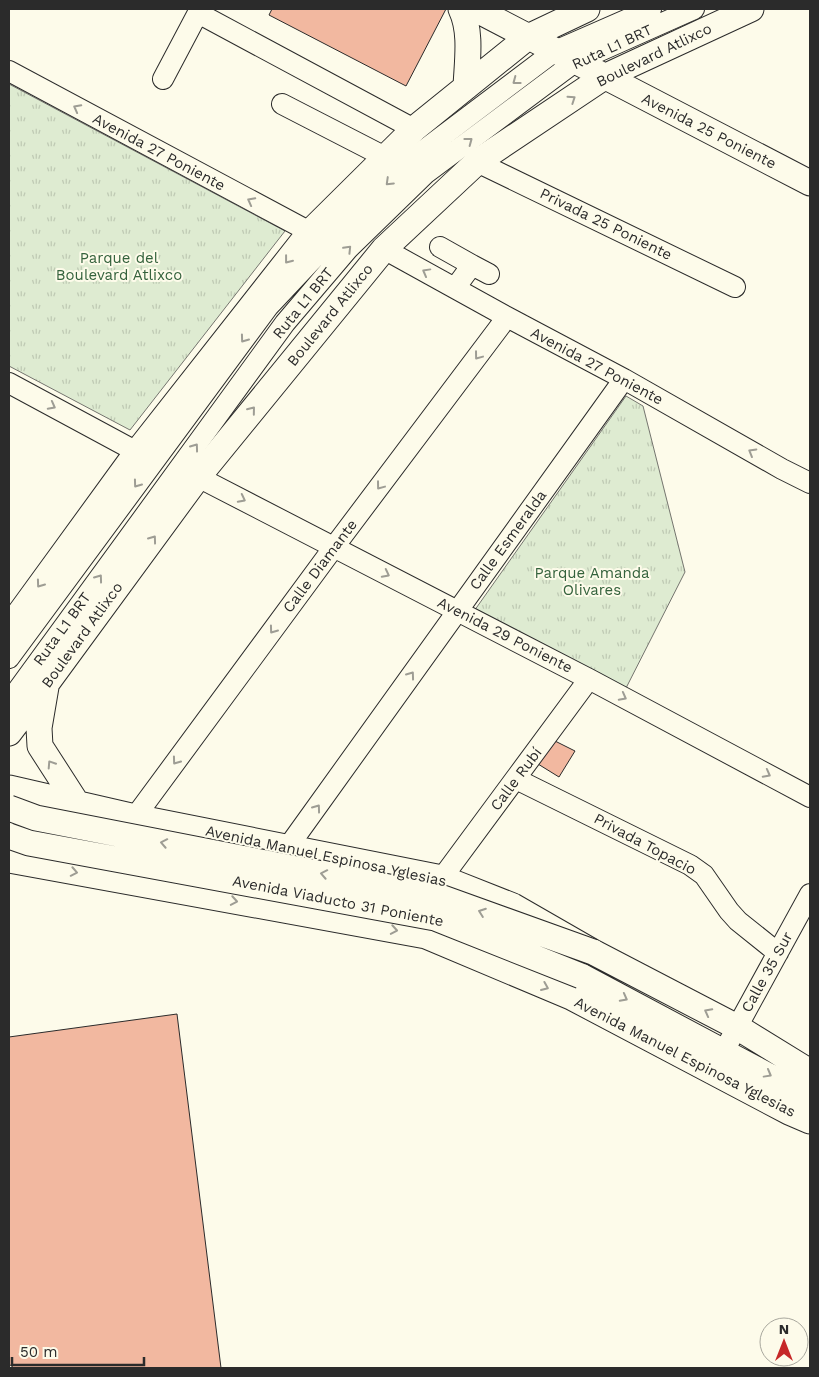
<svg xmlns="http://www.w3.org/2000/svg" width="819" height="1377" viewBox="0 0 819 1377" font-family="'Work Sans',sans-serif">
  <defs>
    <pattern id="park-tufts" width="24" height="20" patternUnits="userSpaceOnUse" patternTransform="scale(1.25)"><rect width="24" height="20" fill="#deebd1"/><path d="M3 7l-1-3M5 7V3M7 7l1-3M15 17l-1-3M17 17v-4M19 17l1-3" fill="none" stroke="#bfcab4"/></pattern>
  </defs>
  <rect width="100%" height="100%" fill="#fdfbea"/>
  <!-- park -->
  <path fill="url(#park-tufts)" stroke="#74746e" d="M9,84L285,231L130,430L9,366Z
    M626,396L643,406L685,572L624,692L472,614Z"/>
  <!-- building -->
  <path fill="#f2b8a0" stroke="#2b2b2b" d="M272,9H446L406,86L269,15Z
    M555,741L575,751L559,777L538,764Z
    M177,1014L221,1368H14L9,1364V1037Z"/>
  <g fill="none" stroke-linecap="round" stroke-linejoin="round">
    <!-- minor casing -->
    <g stroke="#2b2b2b" stroke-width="22">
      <path id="minor" d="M198,13L414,129
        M9,71L310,232
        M163,79L200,9
        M282,104L385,157
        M477,162L735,287
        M440,247L472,265L455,288
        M384,249L507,317L624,379L782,469L810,483
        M472,265L489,274
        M9,383L137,452
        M198,477L589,679L810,797
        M9,658L268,307L346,224L412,159L555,51L651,9
        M9,702L285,323L348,249L425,174L575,62L694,9
        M516,779L690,865L704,875L729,911L738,921L778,953
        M135,817L334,547L507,317
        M288,847L624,379
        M442,878L589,679
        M724,1051L810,894"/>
    </g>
    <!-- major casing -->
    <g stroke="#2b2b2b" stroke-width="27">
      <path id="major" d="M461,9C472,32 467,62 466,87
        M475,9L810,183
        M9,628L137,452L310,232L414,129L528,37L587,9
        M46,687L39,728L40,746L78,805
        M9,733L47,683L198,477L384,249L477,162L604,77L751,9
        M9,788L135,817L442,878L513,906L593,952L737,1027L810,1072
        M9,860L426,936L571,997L789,1112L810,1121
        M581,976L810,1098"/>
    </g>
    <!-- minor -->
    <use href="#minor" stroke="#fdfbea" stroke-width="20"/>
    <!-- major -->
    <use href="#major" stroke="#fdfbea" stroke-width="25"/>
    <!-- major-bridge casing -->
    <g stroke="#2b2b2b" stroke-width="27" stroke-linecap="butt">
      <path id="major-bridge" d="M9,808L36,818L440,897L593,952
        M9,836L29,843L435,918L581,976"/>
    </g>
    <!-- major-bridge -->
    <use href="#major-bridge" stroke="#fdfbea" stroke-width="25"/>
  </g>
  <!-- one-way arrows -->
  <defs><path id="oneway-chevron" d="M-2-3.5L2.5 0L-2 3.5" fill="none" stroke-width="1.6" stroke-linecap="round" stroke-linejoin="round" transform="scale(1.25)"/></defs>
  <g stroke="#9e9d94">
    <use href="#oneway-chevron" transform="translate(516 81) rotate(143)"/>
    <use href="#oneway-chevron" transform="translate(572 99) rotate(-34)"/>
    <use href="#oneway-chevron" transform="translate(77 108) rotate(-152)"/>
    <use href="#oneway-chevron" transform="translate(469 141) rotate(-37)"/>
    <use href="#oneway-chevron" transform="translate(389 182) rotate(136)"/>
    <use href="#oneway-chevron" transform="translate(251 201) rotate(-152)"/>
    <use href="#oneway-chevron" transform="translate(348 249) rotate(-46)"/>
    <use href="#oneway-chevron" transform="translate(288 260) rotate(128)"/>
    <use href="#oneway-chevron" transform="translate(426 272) rotate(-151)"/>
    <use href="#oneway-chevron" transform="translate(244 339) rotate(126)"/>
    <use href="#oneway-chevron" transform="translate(478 356) rotate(127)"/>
    <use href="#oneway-chevron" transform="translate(52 406) rotate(28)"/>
    <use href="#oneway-chevron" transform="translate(252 410) rotate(-51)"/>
    <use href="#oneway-chevron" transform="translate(195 447) rotate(-54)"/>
    <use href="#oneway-chevron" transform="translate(752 452) rotate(-150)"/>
    <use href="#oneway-chevron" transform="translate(137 484) rotate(126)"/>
    <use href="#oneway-chevron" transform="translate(380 486) rotate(127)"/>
    <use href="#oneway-chevron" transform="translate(242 499) rotate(27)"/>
    <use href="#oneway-chevron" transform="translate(153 539) rotate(-54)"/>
    <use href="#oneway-chevron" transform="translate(386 574) rotate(27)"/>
    <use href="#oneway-chevron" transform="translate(99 578) rotate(-54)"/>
    <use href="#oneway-chevron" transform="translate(40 584) rotate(126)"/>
    <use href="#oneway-chevron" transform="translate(273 630) rotate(126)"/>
    <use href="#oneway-chevron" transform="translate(411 675) rotate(-54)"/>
    <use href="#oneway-chevron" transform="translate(623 697) rotate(28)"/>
    <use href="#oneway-chevron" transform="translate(176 761) rotate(126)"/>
    <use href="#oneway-chevron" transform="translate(51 764) rotate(-123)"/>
    <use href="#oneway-chevron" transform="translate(767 774) rotate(28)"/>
    <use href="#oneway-chevron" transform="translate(317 808) rotate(-54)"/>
    <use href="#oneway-chevron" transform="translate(164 843) rotate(-169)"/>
    <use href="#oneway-chevron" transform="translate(74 872) rotate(11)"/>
    <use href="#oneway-chevron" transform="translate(324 874) rotate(-169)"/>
    <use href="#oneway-chevron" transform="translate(234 901) rotate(10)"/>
    <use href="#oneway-chevron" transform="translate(482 912) rotate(-160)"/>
    <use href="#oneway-chevron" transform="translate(394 930) rotate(10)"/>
    <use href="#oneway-chevron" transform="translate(545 987) rotate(23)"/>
    <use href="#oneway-chevron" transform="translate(624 998) rotate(28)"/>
    <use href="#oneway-chevron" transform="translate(708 1012) rotate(-152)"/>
    <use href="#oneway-chevron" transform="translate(768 1074) rotate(29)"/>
  </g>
  <g text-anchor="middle" stroke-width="4" stroke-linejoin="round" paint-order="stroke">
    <!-- street labels -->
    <g font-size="15" fill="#2b2b2b" stroke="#fdfbea">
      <text transform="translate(612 47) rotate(-25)" y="5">Ruta L1 BRT</text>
      <text transform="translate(654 55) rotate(-26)" y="5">Boulevard Atlixco</text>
      <text transform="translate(709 131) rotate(27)" y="5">Avenida 25 Poniente</text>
      <text transform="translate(159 152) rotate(28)" y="5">Avenida 27 Poniente</text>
      <text transform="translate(606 224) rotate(26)" y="5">Privada 25 Poniente</text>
      <text transform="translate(303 303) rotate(-51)" y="5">Ruta L1 BRT</text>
      <text transform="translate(330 315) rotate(-51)" y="5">Boulevard Atlixco</text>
      <text transform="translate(597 366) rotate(28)" y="5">Avenida 27 Poniente</text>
      <text transform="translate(508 540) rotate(-54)" y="5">Calle Esmeralda</text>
      <text transform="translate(320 566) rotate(-53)" y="5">Calle Diamante</text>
      <text transform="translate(62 629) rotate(-54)" y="5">Ruta L1 BRT</text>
      <text transform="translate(82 635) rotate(-54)" y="5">Boulevard Atlixco</text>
      <text transform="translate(505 635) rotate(27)" y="5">Avenida 29 Poniente</text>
      <text transform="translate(516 779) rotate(-53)" y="5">Calle Rubí</text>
      <text transform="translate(645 844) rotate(28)" y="5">Privada Topacio</text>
      <text transform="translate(326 856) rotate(12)" y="5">Avenida Manuel Espinosa Yglesias</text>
      <text transform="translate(338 901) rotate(11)" y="5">Avenida Viaducto 31 Poniente</text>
      <text transform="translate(767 972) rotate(-61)" y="5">Calle 35 Sur</text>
      <text transform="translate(685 1057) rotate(27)" y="5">Avenida Manuel Espinosa Yglesias</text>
    </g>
    <!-- park labels -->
    <g font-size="15" fill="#34623c" stroke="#fdfbea">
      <text x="119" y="263">Parque del<tspan x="119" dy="17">Boulevard Atlixco</tspan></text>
      <text x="592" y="578">Parque Amanda<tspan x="592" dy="17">Olivares</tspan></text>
    </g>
  </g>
  <!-- border -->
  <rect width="819" height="1377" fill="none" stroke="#2b2b2b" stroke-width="20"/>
  <!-- north arrow -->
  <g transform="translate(784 1342)"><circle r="24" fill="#fdfbea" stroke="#a9a89e"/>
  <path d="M0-4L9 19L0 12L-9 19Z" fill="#c62828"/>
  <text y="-8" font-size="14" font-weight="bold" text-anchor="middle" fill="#2b2b2b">N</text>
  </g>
  <!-- scale -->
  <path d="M12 1357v8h132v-8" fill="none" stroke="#2b2b2b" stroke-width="2.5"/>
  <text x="20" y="1357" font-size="15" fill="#2b2b2b" stroke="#fdfbea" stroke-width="4" paint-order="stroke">50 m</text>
</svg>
